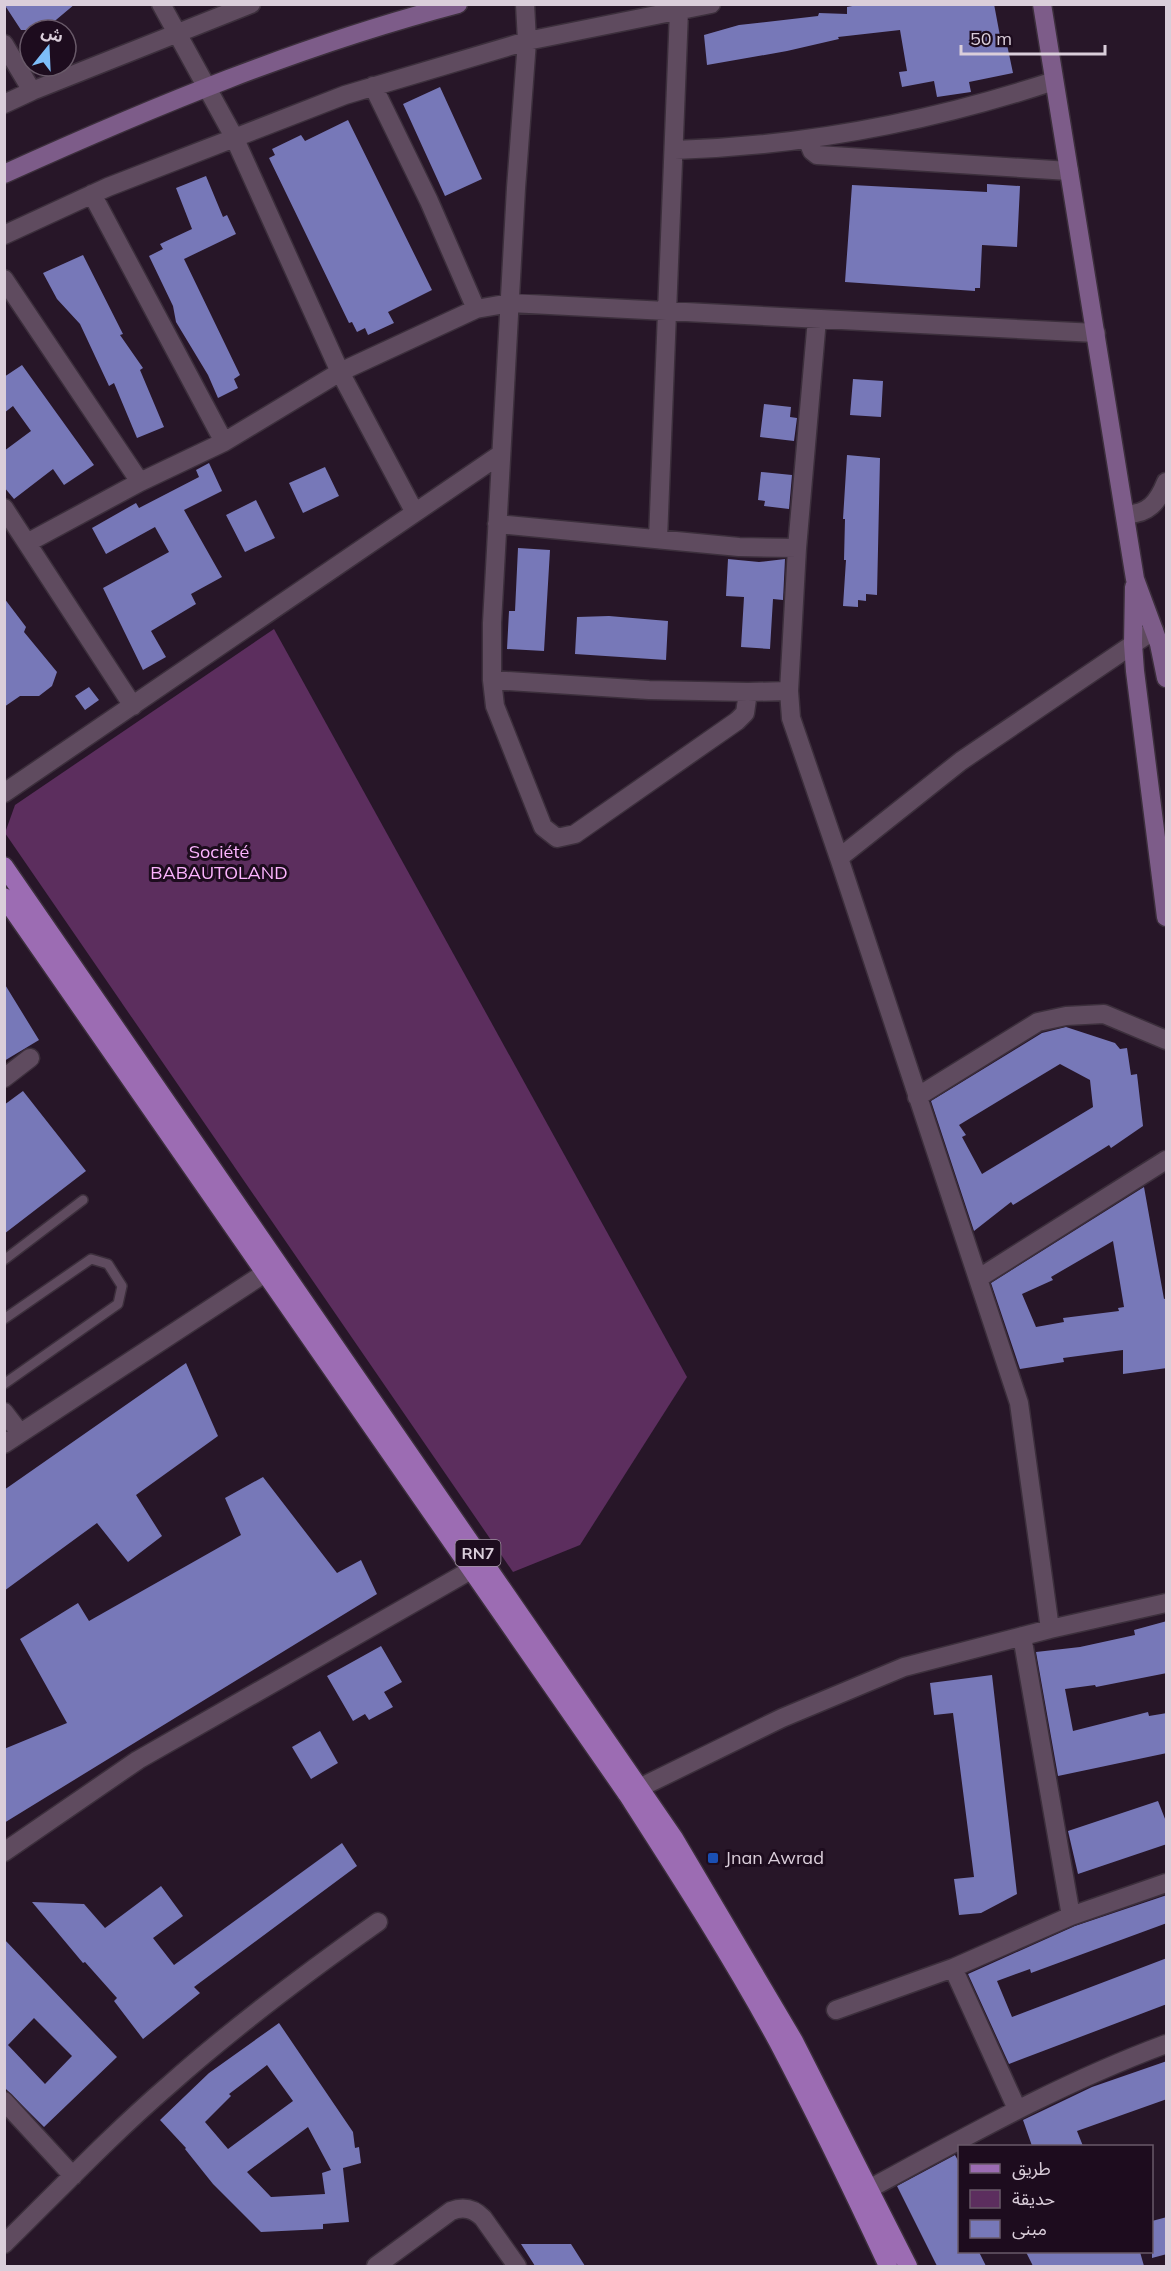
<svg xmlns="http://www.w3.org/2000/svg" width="1171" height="2271" viewBox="0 0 1171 2271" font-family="Mulish,'Noto Sans Arabic',sans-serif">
  <rect width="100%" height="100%" fill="#271628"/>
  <!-- green -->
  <path fill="#5c2e5e" d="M274,629L687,1377L580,1545L513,1572L5,833L15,805Z"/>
  <!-- building -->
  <path fill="#7778b8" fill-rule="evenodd" d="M4,4H75L44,30H21Z
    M863,4H994L1000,36L1005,35L1013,73L969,82L971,92L937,97L934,81L902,87L899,72L907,71L900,30L838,37L839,39L787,51L707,65L704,35L739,25L818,16L819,13L847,14V7Z
    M440,87L482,179L445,196L403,104Z
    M348,120L432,290L388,312L394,323L368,335L365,328L357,332L352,322L349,323L269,158L275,155L272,149L301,135L305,141Z
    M206,176L223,217L227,215L236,234L184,259L240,375L234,379L238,388L218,398L208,375L176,322L173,306L149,256L163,249L160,244L192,229L176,188Z
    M987,184L1020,186L1017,247L982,245L980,288H975V291L845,282L852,185L987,192Z
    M83,255L123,334L120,335L143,368L140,370L164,427L137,438L114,383L109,386L80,324L57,299L43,273Z
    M22,365L94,465L64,485L53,469L14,499L4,487V451L31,431L13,406L4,413V377Z
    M853,379L883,381L881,417L850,415Z
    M764,404L791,407L790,417L797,418L794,441L760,437Z
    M847,455L880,458L877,595L866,594V601L858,600V607L843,606L846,560H844L845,519H843Z
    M209,463L222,491L184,510L222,577L191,594L196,604L151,631L166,657L143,670L103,588L169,552L155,527L106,554L92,528L136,503L139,508L199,477L196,470Z
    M325,467L339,496L303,513L289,483Z
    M761,472L792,475L789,509L764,506L765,501L758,500Z
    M256,500L275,538L245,552L226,515Z
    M518,548L550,550L544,651L507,649L509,611H515Z
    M728,559L759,562L785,559L783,600L773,599L770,649L741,647L744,597L726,596Z
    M4,598L26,627L24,632L57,672L52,686L39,696H20L4,707Z
    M609,616L668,621L666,660L575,654L577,617Z
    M89,687L99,700L85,710L75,696Z
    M4,983L39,1040L4,1061Z
    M1066,1027L1115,1043L1120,1049L1127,1048L1131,1075L1137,1074L1143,1126L1111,1148L1109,1145L1013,1205L1011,1202L974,1231L931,1101L1042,1033ZM1060,1064L1090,1080L1093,1107L982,1174L962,1137L966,1135L959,1125Z
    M23,1091L86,1171L4,1234V1105Z
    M1144,1187L1164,1299L1167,1298V1368L1123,1374V1350L1063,1358L1064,1362L1020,1369L991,1283ZM1113,1241L1124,1307L1118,1308L1119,1311L1063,1318L1064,1322L1036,1327L1022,1294L1053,1280L1051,1277Z
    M186,1363L218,1436L136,1495L162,1536L128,1562L97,1523L4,1591V1490Z
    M263,1477L337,1573L361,1560L377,1594L4,1823V1749L67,1723L20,1639L78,1603L89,1621L241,1535L225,1498Z
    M1167,1621V1673L1096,1687L1095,1685L1065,1689L1073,1731L1148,1712L1149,1716L1167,1713V1753L1058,1776L1036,1652L1080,1647L1135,1635L1134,1630Z
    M381,1646L402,1682L384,1692L393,1707L369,1720L365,1714L353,1721L327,1676Z
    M992,1675L1017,1894L981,1913L959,1915L954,1879L974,1877L953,1713L934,1715L930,1683Z
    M320,1731L338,1763L311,1779L292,1747Z
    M1158,1801L1167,1824V1844L1078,1874L1068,1831Z
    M342,1843L357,1866L194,1987L200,1993L143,2039L114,2001L117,1998L85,1962L83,1963L32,1902L84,1904L105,1928L161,1886L183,1916L153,1938L174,1965Z
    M1167,1895V1923L1031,1973L1030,1969L997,1981L1012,2017L1167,1958V2004L1009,2064L968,1974L1075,1926Z
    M4,1939L117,2057L44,2127L4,2087ZM34,2018L72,2056L45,2084L8,2045Z
    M279,2023L353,2132L355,2148L359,2147L361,2163L343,2168L349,2222L323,2224V2229L261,2232L213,2184L185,2149L186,2148L160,2120L209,2073ZM267,2065L293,2101L228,2149L205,2122L231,2096L229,2094ZM308,2127L331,2170L322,2173L325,2194L271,2197L247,2172Z
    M1167,2061V2099L1077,2131L1083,2146H1032L1023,2120L1092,2087Z
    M955,2155L960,2164V2252H979L986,2266H937L897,2186Z
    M1167,2217V2254L1152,2258V2221Z
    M521,2244H571L585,2266H535Z
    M1026,2252H1140L1144,2266H1033Z"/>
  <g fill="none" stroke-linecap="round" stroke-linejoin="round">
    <!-- lane casing -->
    <g stroke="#3c2f3c" stroke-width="12">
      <path id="lane" d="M4,1260L83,1200
        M4,1319L91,1259L108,1264L122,1286L118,1304L4,1384"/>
    </g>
    <!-- street casing -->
    <g stroke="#3c2f3c" stroke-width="21">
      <path id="street" d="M161,4L234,137L340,372L414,511
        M525,4L527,41L516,188L492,623V680L495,706L543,827L557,838L575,834L737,721L745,713L748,692L789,691
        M4,44L32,91
        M373,86L429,201L476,309
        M4,104L32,91L251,4
        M807,139L812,151L817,155L1069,171
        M675,150C805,146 930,122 1054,81
        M92,194L224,442
        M4,235L108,187L345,95L527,41L711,4
        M4,279L140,482
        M817,319L797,548L789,691L791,718L839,858
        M4,508L133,706
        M1125,514C1148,515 1158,502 1166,482
        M497,524L739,547L797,548
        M658,539L679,11
        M27,543L140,482L224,442L340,372L476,309L510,303L1096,333
        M492,680L649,690L748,692
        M4,793L501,454
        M4,1078L30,1058
        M917,1097L1038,1022L1066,1016L1104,1014L1166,1040
        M979,1278L1166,1160
        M4,1412L20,1433
        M4,1444L265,1273
        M1050,1629L1019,1403L839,858L961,761L1154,630
        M1022,1636L1071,1916
        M627,1794L782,1718L904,1667L1050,1629L1166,1603
        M4,1852L138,1760L471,1570
        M953,1968L1017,2109
        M836,2010L953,1968L1071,1916L1166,1883
        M4,2101L73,2176
        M869,2189C967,2136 1061,2083 1166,2044
        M4,2244C59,2190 111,2135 169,2085C235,2026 306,1973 378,1922
        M376,2266L451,2211C464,2206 474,2209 483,2218L517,2266"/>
    </g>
    <!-- secondary casing -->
    <g stroke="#3c2f3c" stroke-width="21">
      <path id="secondary" d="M1042,4L1135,579L1159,644L1166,678
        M4,174C152,107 301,45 458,4
        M1134,587L1133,644L1135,671L1166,917"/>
    </g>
    <!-- primary casing -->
    <g stroke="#3c2f3c" stroke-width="21">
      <path id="primary" d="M4,866L674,1838L794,2041L908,2266
        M4,897L627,1794C679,1875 732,1957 778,2042C817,2116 853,2191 888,2266"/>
    </g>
    <!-- lane -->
    <use href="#lane" stroke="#5f4b5f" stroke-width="9"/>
    <!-- street -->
    <use href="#street" stroke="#5f4b5f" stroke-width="18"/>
    <!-- secondary -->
    <use href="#secondary" stroke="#7d5c89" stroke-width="18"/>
    <!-- primary -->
    <use href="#primary" stroke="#9c6cb3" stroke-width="18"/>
  </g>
  <!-- markers -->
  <rect fill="#1a4fb4" stroke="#1d0c1e" stroke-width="2" x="707" y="1852" width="12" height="12" rx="3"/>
  <g text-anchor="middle" stroke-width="6" stroke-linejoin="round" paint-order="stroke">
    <!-- shield labels -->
    <rect fill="#1d0c1e" stroke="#a194a2" stroke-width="1.5" x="455.5" y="1540" width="45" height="26" rx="4.5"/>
    <g font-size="16" font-weight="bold" fill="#daceda">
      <text x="478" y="1559">RN7</text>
    </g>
    <!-- park labels -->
    <g font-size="18" fill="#fdb5ff" stroke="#1d0c1e">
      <text x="219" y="858">Société<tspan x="219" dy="21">BABAUTOLAND</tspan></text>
    </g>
    <!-- poi labels -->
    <g font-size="18" fill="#daceda" stroke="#1d0c1e" text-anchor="start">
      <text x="725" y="1864">Jnan Awrad</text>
    </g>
  </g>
  <!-- border -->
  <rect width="1171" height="2271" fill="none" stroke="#daceda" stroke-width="12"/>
  <!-- legend -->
  <rect x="958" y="2145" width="195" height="108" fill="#1d0c1e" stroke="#695a69" stroke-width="1.5"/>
  <rect x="970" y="2164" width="30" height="9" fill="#9c6cb3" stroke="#695a69" stroke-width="1.5"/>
  <text x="1012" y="2175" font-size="18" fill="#daceda">طريق</text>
  <rect x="970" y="2190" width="30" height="18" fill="#5c2e5e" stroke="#695a69" stroke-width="1.5"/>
  <text x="1012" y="2205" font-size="18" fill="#daceda">حديقة</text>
  <rect x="970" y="2220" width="30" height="18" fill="#7778b8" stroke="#695a69" stroke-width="1.5"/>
  <text x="1012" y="2235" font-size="18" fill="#daceda">مبنى</text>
  <!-- north arrow -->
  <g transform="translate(48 48) rotate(18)"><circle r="28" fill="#1d0c1e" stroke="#695a69" stroke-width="1.5"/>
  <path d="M0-4.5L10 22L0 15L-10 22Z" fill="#7dbef9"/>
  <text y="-9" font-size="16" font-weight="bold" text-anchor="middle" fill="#daceda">ش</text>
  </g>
  <!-- scale -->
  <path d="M961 45v9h144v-9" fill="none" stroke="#daceda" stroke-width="3"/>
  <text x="970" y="45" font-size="18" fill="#daceda" stroke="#1d0c1e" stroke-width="4.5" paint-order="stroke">50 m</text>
</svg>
